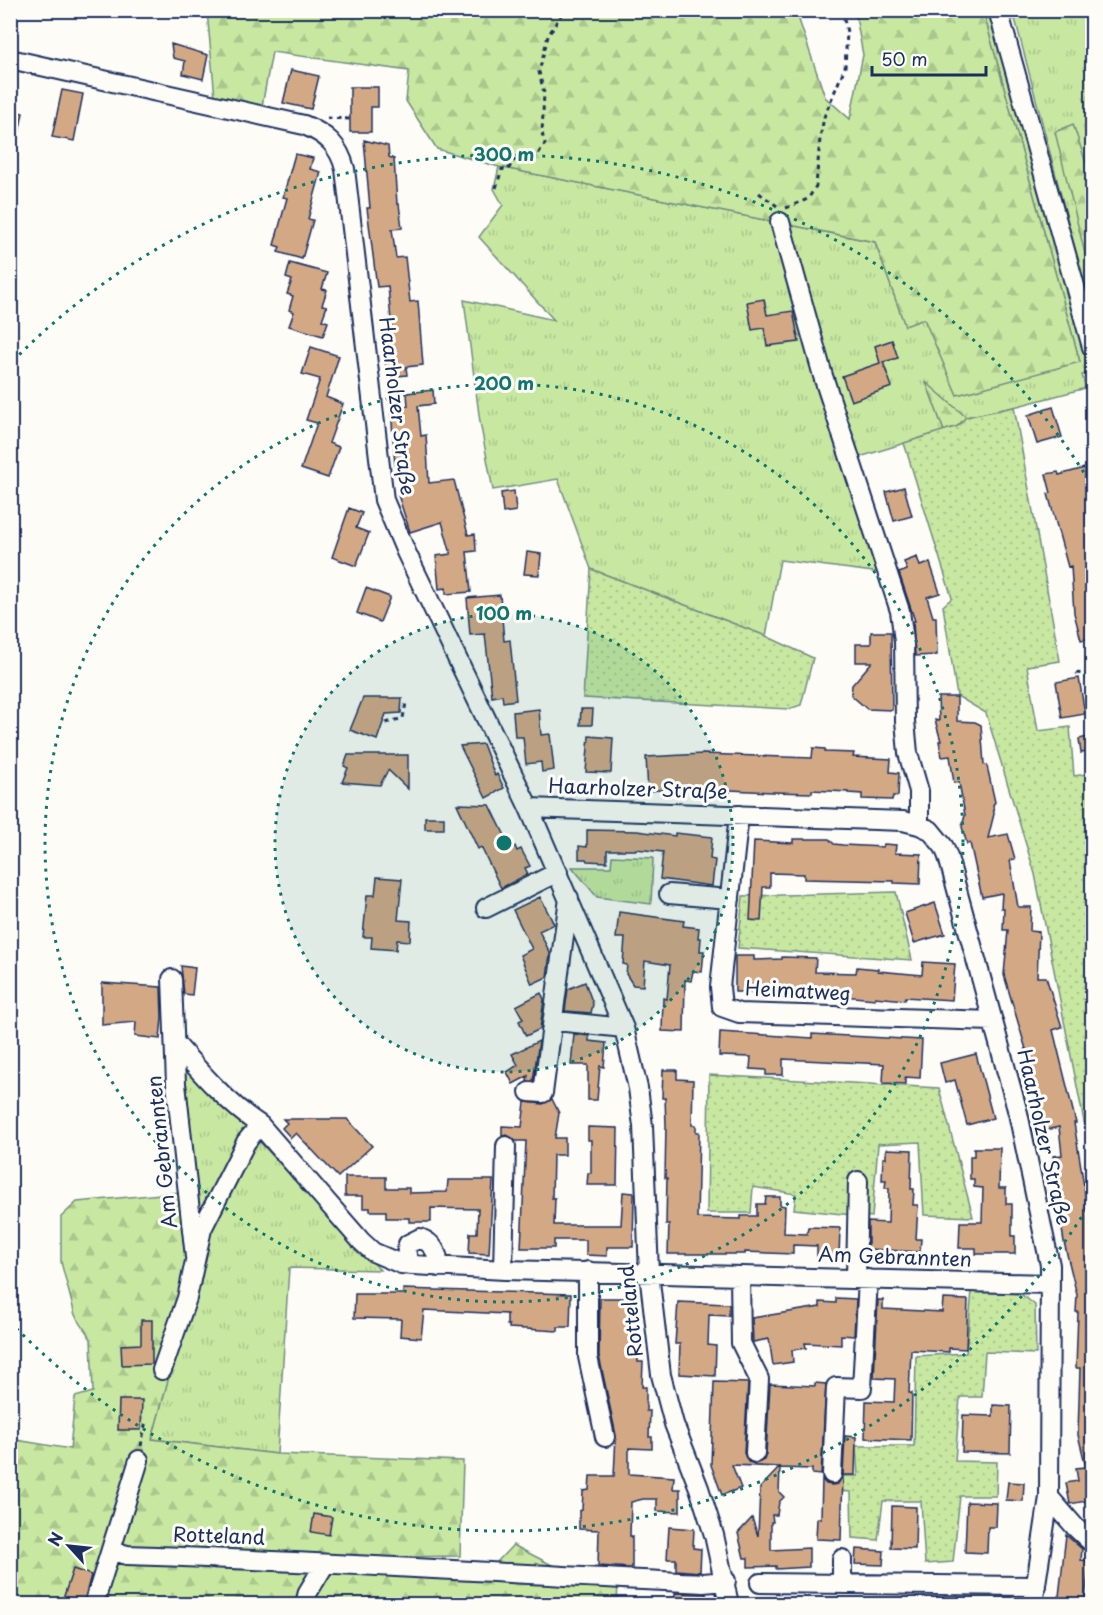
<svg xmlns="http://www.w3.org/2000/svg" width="1103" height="1615" viewBox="0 0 1103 1615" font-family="'Playpen Sans',sans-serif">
  <defs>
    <pattern id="grass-tufts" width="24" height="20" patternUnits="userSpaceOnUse" patternTransform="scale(1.5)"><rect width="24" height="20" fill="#c8e8a1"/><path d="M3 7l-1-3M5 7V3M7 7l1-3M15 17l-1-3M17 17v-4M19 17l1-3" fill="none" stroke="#abc78d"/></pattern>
    <pattern id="forest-firs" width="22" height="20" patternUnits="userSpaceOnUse" patternTransform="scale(1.5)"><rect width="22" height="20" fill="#c8e8a1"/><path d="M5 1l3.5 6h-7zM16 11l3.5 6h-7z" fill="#abc78d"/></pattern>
    <pattern id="garden-dots" width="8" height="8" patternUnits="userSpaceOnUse" patternTransform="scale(1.5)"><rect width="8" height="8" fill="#c8e8a1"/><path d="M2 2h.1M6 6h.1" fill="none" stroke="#abc78d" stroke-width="1.8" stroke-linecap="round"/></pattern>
  </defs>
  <rect width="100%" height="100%" fill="#fdfcf7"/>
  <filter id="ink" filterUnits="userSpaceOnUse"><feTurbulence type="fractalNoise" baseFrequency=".0167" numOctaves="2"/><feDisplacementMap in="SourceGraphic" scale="12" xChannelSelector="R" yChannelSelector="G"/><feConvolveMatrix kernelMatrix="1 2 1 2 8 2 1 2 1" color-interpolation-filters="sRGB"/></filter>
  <g filter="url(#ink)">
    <!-- grass -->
    <path fill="url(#grass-tufts)" stroke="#728c80" stroke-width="1.5" d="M983,11H990L1092,372L1082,375L1086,388L1014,407L966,417L927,384L944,431L853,459L882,573L780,560L766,636L591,569L558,479L493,490L480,422L464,300L554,320L479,237L503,205L494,189L499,167L875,242L905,325L924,319L1080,362Z
      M1013,11H1092V314Z
      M612,856L653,858L651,904L597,897L572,867H611Z
      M181,1058L380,1270L289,1268L277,1454L152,1439L199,1266Z"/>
    <!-- forest -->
    <path fill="url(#forest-firs)" stroke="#728c80" stroke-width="1.5" d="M207,11H796L825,97L850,119L863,55L855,11H983L1080,362L957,395L924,319L905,326L875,242L499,167L437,149L406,101L409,71L272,52L262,106L215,97Z
      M1073,124L1092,181V282L1055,132Z
      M926,382L966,417L958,426L944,431Z
      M192,1191L199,1266L152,1439L277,1454L463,1461L460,1556L330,1558L481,1579L513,1545L583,1581L618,1582L617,1604H11L10,1439L70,1449L75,1397L93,1392L91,1339L75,1315L61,1262V1217L77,1202Z"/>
    <!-- garden -->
    <path fill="url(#garden-dots)" stroke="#728c80" stroke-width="1.5" d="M1014,407L1060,661L1027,666L1038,731L1070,727L1074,776L1092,773V1162L1035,874L986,713L957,696L943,606L952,598L904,443L958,426L966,417Z
      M591,569L766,636L813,658L801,705L789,709L583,698Z
      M896,892L912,960L738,948L743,896Z
      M709,1075L939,1088L973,1217L924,1215L920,1142L878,1144L872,1217L794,1209L796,1194L753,1187L751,1213H707Z
      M972,1291L1021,1294L1035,1305L1036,1354L985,1352L982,1397H960L955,1461L997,1462L996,1496H960L953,1562L925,1564L921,1501H883L878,1540L852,1538L851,1492L839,1491V1476H858L856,1446H914L916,1356L966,1353Z"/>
    <!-- building -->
    <path fill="#d3a885" stroke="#1b2f5e" stroke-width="1.5" d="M171,44L208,55L203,79L183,74L185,61L173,58Z
      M291,70L319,76L311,109L283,103Z
      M350,87H378V107H371V132H350Z
      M62,90L83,94L74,141L52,137Z
      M10,110L23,113L16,148L10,147Z
      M364,140L388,146L389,157L394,159L397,204H399L402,228L392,229L396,258L405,257L410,302L418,301L423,365L406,367L407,375L387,377L382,333L392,332L388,286L377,287L367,208H370Z
      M295,154L313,158L310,169L321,172L308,219L313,220L302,259L278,252L280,247L274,245L287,198L283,197Z
      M290,263L327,273L322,289L327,290L322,305L327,306L322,320L328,322L323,336L289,326L294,312L289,310L293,296L287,294L292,280L286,278Z
      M764,299L767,315L793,311L799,342L767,346L764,328L752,330L747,302Z
      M892,340L898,358L883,362L892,387L851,401L842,376L880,363L875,346Z
      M311,347L339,356L326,397L343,404L329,443L339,447L328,478L301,469L317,423L306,420L320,379L302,374Z
      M433,390L434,404L418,406L421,436L426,435L429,483L454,480L468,535L475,534L476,551L467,552L471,592L446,594V588L439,589L436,556L451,554L442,522L410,532L398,495L409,491L407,467L395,466L391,408L408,406L407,393Z
      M1053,407L1062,437L1037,444L1028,415Z
      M1092,466V638L1081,640L1074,613L1071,566L1068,567L1048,494L1051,493L1046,474L1058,472L1059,475Z
      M904,487L912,516L894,521L886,492Z
      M514,491L516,511L503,513L501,493Z
      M349,508L362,513L356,528L369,533L356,566L332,557Z
      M527,552L541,554L539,575L524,574Z
      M917,557L920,566L930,563L940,593L927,597L933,617H936L937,655L915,656L913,621H915L899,573L907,570L904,562Z
      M366,588L390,597L380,622L357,613Z
      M500,595L504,641L510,640L516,700L503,702L502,695L492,697L485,634L470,635L467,598Z
      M871,632H891L892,710L867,709L851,695L852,685L872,662H856V644H871Z
      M1079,678L1085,714L1062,718L1056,682Z
      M938,697H957V721L975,722L981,725L984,764L987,766L995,802L993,805L994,814L988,838L1008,834L1015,859L1010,860L1018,907H1031L1030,931L1039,932L1037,977H1046L1062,1027L1053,1030L1076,1123H1074L1087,1205L1092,1204V1273L1088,1274L1092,1295V1475H1090L1092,1500L1070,1504L1066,1483L1078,1481L1076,1468L1086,1467L1078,1435L1080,1368H1076L1078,1312H1076L1077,1295L1064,1242L1059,1210H1061L1053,1156L1062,1155L1059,1127L1046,1130L1027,1056H1028L1004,975L1008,930H1003L1004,908H1001L1002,893L982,897L970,843L967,844L962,827L965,815L959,782L954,783L950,756L942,757L939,741H941L935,720L939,721Z
      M363,698H402L401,713L386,714L377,740L350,730Z
      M539,709L541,735L550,734L554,770L542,772L541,762L526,764L523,737H515L513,712Z
      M581,709H593L592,725H580Z
      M589,736L613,738L611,773L586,772Z
      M1092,736V751L1081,753L1079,739Z
      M483,744L495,776L497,774L504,788L486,798L460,746Z
      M813,748L825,749V752L854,753L853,757L891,759L890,772L899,773L898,796H893L892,800L862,799V794L848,793V792L812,790V793L773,792L710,789L711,786L648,791L646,757L703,754L812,758Z
      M348,755H408V789L388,770L380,785L342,782L348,768L344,766Z
      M457,804L490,805L511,848L515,846L517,851L521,849L530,866L525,868L528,874L501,888L481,847L478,849Z
      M425,817H444V829H425Z
      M587,830L637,831L675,836V833L712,837L710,859L715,860L712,886L660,879L663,852L636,849V850H607V862L587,861L586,859H579V846L587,847Z
      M793,839H829L834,844L843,845L883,847L884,844L896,845L895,853L921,854L920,884L894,883V881L804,879V874L770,873V887H763L761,921L750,920L754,841L793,843Z
      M377,877L402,879L398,920L411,921L410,941L397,940L396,950L371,948L372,937H363L367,895H375Z
      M540,897L554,924L539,931L550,953L547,977L532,984L520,955L532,949L513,910Z
      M935,903L945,934L914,943L905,913Z
      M619,912L684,921L683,926L699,928L698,938H701L700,951H704L702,972L693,971L691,981L685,980L684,1032L662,1031L663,998L667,999L670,965L645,961L643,986L633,985L626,974L627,965L623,964L625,938H616Z
      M735,956H754V960L782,959V957L816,958L815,972L856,973L857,967L878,969V971L922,975L923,962L955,964L952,1000L905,997V1000L875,997V999L843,996V999L790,997V995L762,992H735Z
      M181,966L195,968L192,995L184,994Z
      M585,982L593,1004L591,1013L565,1011L568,989Z
      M102,983L161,987L162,1018L160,1039L135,1036L136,1022L102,1025Z
      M541,993L544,999L540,1029L526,1036L519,1021L523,1019L516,1006Z
      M720,1032L812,1038V1034L922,1040L920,1078L905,1077V1084L883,1083L884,1064L783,1059V1075H766V1070L750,1069L751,1057L719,1056Z
      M574,1034L589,1036V1041L606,1043L604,1067L600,1066L597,1100H588V1065H571Z
      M539,1041L533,1081H527L528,1076L513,1084L507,1072L518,1065L512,1054Z
      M976,1054L993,1118L967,1125L955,1080L945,1083L940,1063Z
      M663,1070H677V1079L693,1080L692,1125H696V1132H699L697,1218L741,1219V1216H757V1204H765L766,1197H780V1205L785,1206L784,1233L807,1234L808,1227L840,1228L839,1256H817V1246L793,1245V1254L745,1252V1254H668L669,1224H666L667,1178H665L666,1125L665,1098H662Z
      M552,1099L559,1113L555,1138H565V1155H553L552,1198H555L554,1225H621L623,1192L634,1193L633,1247H607V1256L586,1255V1240H554V1248H521L526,1141H516L507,1135L502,1136V1126L522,1127L525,1102L543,1104Z
      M283,1119H347L372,1146L338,1177L296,1133L291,1138L282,1128L287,1123Z
      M588,1127L618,1128L617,1185H587L588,1173H591V1140H588Z
      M974,1148H1000L999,1188H1006V1204H1012V1236H1015V1254H976V1248H959L960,1222H982L983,1188L974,1187V1179H970V1156H974Z
      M886,1149L912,1150L911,1189H914L913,1205H918L916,1239H921L920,1252L868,1249V1222L888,1223L889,1188H885L886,1180H882L883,1158H886Z
      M345,1177H386V1188H409V1193L447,1192L448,1180H493L489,1254L469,1253L470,1233H477L478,1209L431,1208V1222H409V1218H386V1211H370V1208H363V1196H345Z
      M403,1289L571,1294L570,1327H558V1331L509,1328V1325H507V1314L424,1310L421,1338L400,1336L401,1319L354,1318L355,1294H403Z
      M600,1298H633V1311H637L638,1362H643L642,1387H646V1411H650L649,1437H652V1449L629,1448V1474L674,1477L673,1489H680V1512L657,1511V1499H643L631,1502L630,1536H632V1568L598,1566L599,1530L579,1529V1511L582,1510L583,1491L589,1490L590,1476H614L616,1435L599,1356Z
      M836,1298L856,1299L854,1336L841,1335V1345L805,1343L806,1348L792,1350L793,1362L773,1365L769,1339L753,1342L752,1318L820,1307V1302L836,1303Z
      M943,1299L968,1300L966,1349L949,1348V1352L911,1350L909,1393H912L911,1440L865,1438L866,1401L894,1402L895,1379L874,1378L878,1300H883V1309L942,1312Z
      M678,1302L729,1304V1316L709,1315L708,1345L716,1346L715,1376L679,1374L680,1344H675Z
      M141,1320H152V1364L122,1365L121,1345L141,1344Z
      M714,1382L748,1383L744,1453L748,1462L755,1464L764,1460L766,1454L770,1384L815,1386V1383L826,1384L821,1475L812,1474V1469L780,1468L779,1492L784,1497L779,1502L777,1515H772L773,1522H771V1550L809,1548V1567L776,1569V1566L748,1567V1558H744L738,1533L752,1518L758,1536L760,1488L780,1467L732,1465L741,1488L722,1495L711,1465Z
      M119,1400H142L141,1430H118Z
      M993,1405L1011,1406L1010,1453L962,1452L963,1415L993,1416Z
      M845,1436L856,1437L855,1475H843Z
      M843,1475L841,1540L816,1539L817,1518H821L822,1479L826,1484L832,1485L838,1484Z
      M1008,1482L1024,1483L1023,1501L1006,1500Z
      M967,1502L997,1503L996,1527H988L987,1553L965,1552Z
      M892,1506L916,1507L915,1549L891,1548Z
      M314,1514L332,1517L329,1535L311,1532Z
      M669,1527L694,1529L693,1548L701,1549L700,1572L676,1570V1559H667Z
      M1066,1535L1082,1549L1081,1560L1090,1561L1084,1605H1058Z
      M856,1549L884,1551L883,1565L855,1564Z
      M73,1569L91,1575L83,1605H61Z
      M675,1593L706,1594L707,1605H675Z"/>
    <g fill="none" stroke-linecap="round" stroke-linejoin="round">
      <!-- minor casing -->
      <g stroke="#1b2f5e" stroke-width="22">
        <path id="minor" d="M998,10L1092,347
          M10,59L304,125C326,134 339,145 345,169L384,500L406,552L529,808L903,821L919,825L930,830L944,847L948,857L1018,1113L1050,1265L1049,1497L1033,1604
          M780,222L823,376L900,611L904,641L905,721L908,753L919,791V825
          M529,808L624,1028L638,1088L643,1126L649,1273L661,1375L674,1424L699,1488L714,1535L729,1604
          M739,815L720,987L722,1007L739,1013L993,1021
          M669,894L730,899
          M486,908L558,872
          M172,979L176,1084L195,1257
          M556,1021L624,1028
          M175,1043C200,1072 228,1104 260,1125L361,1241L373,1252L401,1264L413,1265L505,1270L1049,1284
          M529,1092L543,1093L569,898
          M413,1265C407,1258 405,1254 408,1244L420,1238C433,1243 439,1253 438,1267
          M503,1270L506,1146
          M588,1271V1357L605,1437
          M740,1276L741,1343L759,1379L755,1453
          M856,1279L858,1181
          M162,1370L187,1298L202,1229L246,1142L260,1125
          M832,1474L836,1387L862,1388L868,1279
          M1049,1497L1076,1528L1092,1543
          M112,1551L127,1555C319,1561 511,1574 703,1583L726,1581
          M842,1559V1584
          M760,1583L1036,1586
          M94,1604L139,1460
          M305,1604L308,1592L325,1564"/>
      </g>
      <!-- path -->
      <path stroke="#1b2f5e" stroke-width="3" stroke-dasharray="4.5 4.5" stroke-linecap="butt" d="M327,118L350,119
        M496,188L502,169L508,170L513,161L538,154L545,144L542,133L544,93L539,72L548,36L564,10
        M759,193L777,206
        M786,208L808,199L816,186L820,139L824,117L845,67L847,32L842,10
        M1076,673L1086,674
        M1092,673L1086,674L1090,691L1092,693
        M386,723L403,718L406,703
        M141,1446L146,1420"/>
      <!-- minor -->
      <use href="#minor" stroke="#fdfcf7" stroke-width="18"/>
    </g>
  </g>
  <!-- distance rings -->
  <circle cx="504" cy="843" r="229" fill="#0f766e" fill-opacity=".12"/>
  <g fill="none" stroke="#0f766e" stroke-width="3" stroke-dasharray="3 6">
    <circle cx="504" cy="843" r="229"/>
    <circle cx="504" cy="843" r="459"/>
    <path d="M1091 1202A688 688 0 0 1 13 1325M13 361A688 688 0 0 1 1091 484"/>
  </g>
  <g text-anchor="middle" stroke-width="6" stroke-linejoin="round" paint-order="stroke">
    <!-- street labels -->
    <g font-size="20" fill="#1b2f5e" stroke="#fdfcf7">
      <text transform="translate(397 406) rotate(83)" y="7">Haarholzer Straße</text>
      <text transform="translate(638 789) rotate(2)" y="7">Haarholzer Straße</text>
      <text transform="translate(798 991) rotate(3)" y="7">Heimatweg</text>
      <text transform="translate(1044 1137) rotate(77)" y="7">Haarholzer Straße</text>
      <text transform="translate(162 1152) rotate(-96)" y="7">Am Gebrannten</text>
      <text transform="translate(895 1257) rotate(2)" y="7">Am Gebrannten</text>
      <text transform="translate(631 1311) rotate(-96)" y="7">Rotteland</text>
      <text transform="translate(219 1536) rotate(2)" y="7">Rotteland</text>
    </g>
  </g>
  <circle cx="504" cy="843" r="9" fill="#0f766e" stroke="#fdfcf7" stroke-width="3"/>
  <g font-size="18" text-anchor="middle" font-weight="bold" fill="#0f766e" stroke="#fdfcf7" stroke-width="6" stroke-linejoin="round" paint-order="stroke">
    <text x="504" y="161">300 m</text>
    <text x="504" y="390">200 m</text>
    <text x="504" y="620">100 m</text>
  </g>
  <!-- margin -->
  <rect width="1103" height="1615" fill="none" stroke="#fdfcf7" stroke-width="36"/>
  <rect x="18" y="18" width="1067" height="1579" fill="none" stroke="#1b2f5e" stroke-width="2" filter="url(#ink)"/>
  <!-- north arrow -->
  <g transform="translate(69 1546) rotate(297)" stroke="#fdfcf7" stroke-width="4.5" paint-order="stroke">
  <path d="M0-4.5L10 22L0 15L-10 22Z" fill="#1b2f5e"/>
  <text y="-9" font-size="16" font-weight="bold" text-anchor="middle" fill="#1b2f5e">N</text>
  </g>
  <!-- scale -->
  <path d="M872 66v9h114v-9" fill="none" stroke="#1b2f5e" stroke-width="3"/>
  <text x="881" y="66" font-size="18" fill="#1b2f5e" stroke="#fdfcf7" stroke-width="4.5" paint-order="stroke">50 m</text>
</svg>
